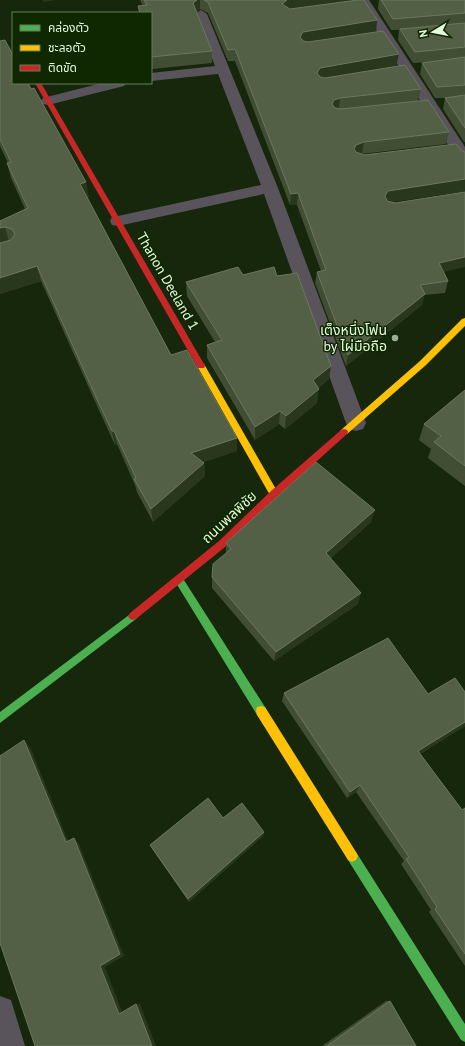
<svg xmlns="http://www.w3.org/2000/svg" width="465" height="1046" viewBox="0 0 465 1046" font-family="'PT Sans','Noto Sans Thai',sans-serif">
  <rect width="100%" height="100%" fill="#16270c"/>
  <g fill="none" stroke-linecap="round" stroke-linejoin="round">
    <!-- street -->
    <path fill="#59545b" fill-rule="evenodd" d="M357,0H369L465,147V164L460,162L457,159Z
      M201,10L207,14L278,188L366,423L363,429L356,431L349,429L346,423L264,194L118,226L112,225L110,221L112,217L118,216L261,185L218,74L151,81V73L215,66L195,14Z
      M102,83H126L124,86L48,105L43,104L41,101L43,98Z
      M0,996L11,1000L25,1046H0Z"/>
    <!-- fast -->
    <path fill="#4caf50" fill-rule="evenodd" d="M179,576L182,577L265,707L266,711L265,715L261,716L257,715L176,583L174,580L176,577Z
      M133,612L136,613L138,616L136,619L0,723V712Z
      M352,850L356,852L465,1024V1042L461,1040L348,860L346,856L348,852Z"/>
    <!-- slow -->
    <path fill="#ffc107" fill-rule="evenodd" d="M465,318V326L426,365L347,434H341L340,432L341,430L420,361L462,319Z
      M201,363L204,364L277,491L278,494L277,497H271L197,366Z
      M261,706L265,707L356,852L358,856L356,860L352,862L348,860L257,715L256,711L257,707Z"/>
    <!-- jam -->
    <path fill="#c62828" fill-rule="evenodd" d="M35,83H41L204,364L205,366L204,368H198Z
      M344,429L347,430L348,432L347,434L277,497L225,547L136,619L133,620L130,619L128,616L130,613L219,541L271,491L341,430Z"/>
  </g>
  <!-- wall -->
  <path fill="#424e34" d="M140,0H356L377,20L376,32L349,36L399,54L396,66L358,73L421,89L418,101L449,132L446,144L361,154L364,155L462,151L465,152V191L390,202L444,272L448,281L445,293L424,295L422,305L346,366L315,283L317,272L321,271L297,205H290L235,61H228L208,13L200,9L197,12L212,51V63L152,69L151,64V13H139L138,6H143Z
    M379,0H465V142H464L443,109L445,98H435L420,74L422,63L430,62L413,63L398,40L399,30H391L378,9Z
    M0,41L13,83L89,197L87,198L171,355L237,438V451L203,462L204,463L205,476L153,522L137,492L135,485L117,444L115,445L98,408L41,281L0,294V221L25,209L11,178L7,163H8L0,146Z
    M243,275L277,276L329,379L318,388L317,403L285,429L279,424L255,440L207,358V345L215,342L187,296L186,282Z
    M465,390V486L428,458L431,449L419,440L424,424Z
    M371,522L331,558L358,604L274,661L212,588V577L226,553V543Z
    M465,692V726L420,754L462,810L465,808V966L429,912L431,910L401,864L404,861L356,792L347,798L282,701L284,693L428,694Z
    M223,818L264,832L263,836L189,902L153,850L150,845Z
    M386,1001H390L416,1046H322Z"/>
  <!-- shaded-wall -->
  <path fill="#29371c" d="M43,0H56L43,2Z
    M197,0H200V9L194,15L193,3Z
    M287,0H356L289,10L282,4Z
    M377,20L376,32L302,44L300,37L303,32Z
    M399,54L396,66L319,80L317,73L320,68Z
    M340,98L339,110L331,116L332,104L334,100Z
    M364,142L362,154L355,156L354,149L356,145Z
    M465,179V191L386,203L385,196L388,191Z
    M86,182L89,197L83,199L80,184Z
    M298,193L297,205H290L291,194Z
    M5,227L9,242L0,244V228Z
    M465,257V267L436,274L439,263Z
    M37,266L41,281L0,294V278Z
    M425,294L422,305L346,366L348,355Z
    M331,366L329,379L311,393L313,380Z
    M319,389L317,403L285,429L286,416Z
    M280,411L279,424L255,440V427Z
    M112,431H114L117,444L115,445Z
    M237,438V451L192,466L191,453Z
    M204,463L205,476L153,522L151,509Z
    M375,510L371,522L324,564L326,553Z
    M361,593L358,604L274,661L276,652Z
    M465,722V726L413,758L418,751Z
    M24,740L31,749L71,848L66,842Z
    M360,785L356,792L347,798L350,792Z
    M264,832L263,836L189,902L188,899Z
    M74,838L79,844L124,956L105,967L123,1014H119L100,966Z
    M136,1004H140L156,1046H152Z"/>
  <!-- building -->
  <path fill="#546046" stroke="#6b785e" d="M144,0H197L193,3L212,51L151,57V13H140L138,6L147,5Z
    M204,0H287L282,4L290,9L358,0H364L377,20L303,32L300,37L303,41L308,42L383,31L399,54L320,68L317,73L320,77L325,78L405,65L421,89L340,98L334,100L332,104L335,108L341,109L428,100L449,132L364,142L356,145L354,149L356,152L364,155L456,144L462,151L465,152V179L388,191L385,196L387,201L395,203L465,192V257L439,263L448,281L420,285L425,294L348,355L317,272L326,270L298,193L291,194L235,49L228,50L208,2Z
    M381,0H465V13L393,19Z
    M465,23V47L415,52L400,29Z
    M5,40L13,55V83H28L31,89L34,88L86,182L80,184L171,355L187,350L237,438L191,453L204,463L151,509L134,479L136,478L114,431H112L95,395L37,266L0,278V243L11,240L15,234L12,229L5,227L0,228V221L28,208L7,163L11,162L0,139V41Z
    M465,57V85L437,87L422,63Z
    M465,95V128L445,98Z
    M238,267L243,275L274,267L277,276L297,273L331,366L313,380L319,389L286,416L280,411L255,427L207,345L222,340L186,282Z
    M465,390V466L434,442L441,436L424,424Z
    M316,462L375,510L326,553L361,593L276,652L212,577L213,564L231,549L226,543Z
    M388,638L428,694L455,678L465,692V722L418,751L462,810L465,808V954L435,909L437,907L406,859L409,857L360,785L350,792L284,693Z
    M24,740L66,842L74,838L120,954L100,966L119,1014L136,1004L152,1046H35L0,943V756Z
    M208,798L223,818L242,803L264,832L188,899L150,845Z
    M390,1001L416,1046H327Z"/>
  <!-- markers -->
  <circle fill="#9db094" stroke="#0f2802" stroke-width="1.5" cx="395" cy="338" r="4"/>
  <g text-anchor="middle" stroke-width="3" stroke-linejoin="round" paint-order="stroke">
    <!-- street labels -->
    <g font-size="14" fill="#e6fadd" stroke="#0f2802">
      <text transform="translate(168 281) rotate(60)" y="5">Thanon Deeland 1</text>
      <text transform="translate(229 517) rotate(-43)" y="5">ถนนพลพิชัย</text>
    </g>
    <!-- poi labels -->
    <g font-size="14" fill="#e6fadd" stroke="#0f2802" text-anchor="end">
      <text x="387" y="335">เต็งหนึ่งโฟน<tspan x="387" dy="16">by ไผ่มือถือ</tspan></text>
    </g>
  </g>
  <!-- legend -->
  <rect x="12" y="12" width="140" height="72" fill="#0f2802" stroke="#657c5a"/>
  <rect x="20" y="25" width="20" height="6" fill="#4caf50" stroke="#657c5a"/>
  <text x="48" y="32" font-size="12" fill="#e6fadd">คล่องตัว</text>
  <rect x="20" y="45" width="20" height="6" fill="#ffc107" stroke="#657c5a"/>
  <text x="48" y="52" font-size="12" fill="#e6fadd">ชะลอตัว</text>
  <rect x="20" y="65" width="20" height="6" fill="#c62828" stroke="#657c5a"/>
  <text x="48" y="72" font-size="12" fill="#e6fadd">ติดขัด</text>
  <!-- north arrow -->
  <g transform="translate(433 32) rotate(260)" stroke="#0f2802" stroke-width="3" paint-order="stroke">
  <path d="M0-3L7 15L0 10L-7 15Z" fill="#e6fadd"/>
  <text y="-6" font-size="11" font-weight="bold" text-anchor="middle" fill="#e6fadd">N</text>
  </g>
</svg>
